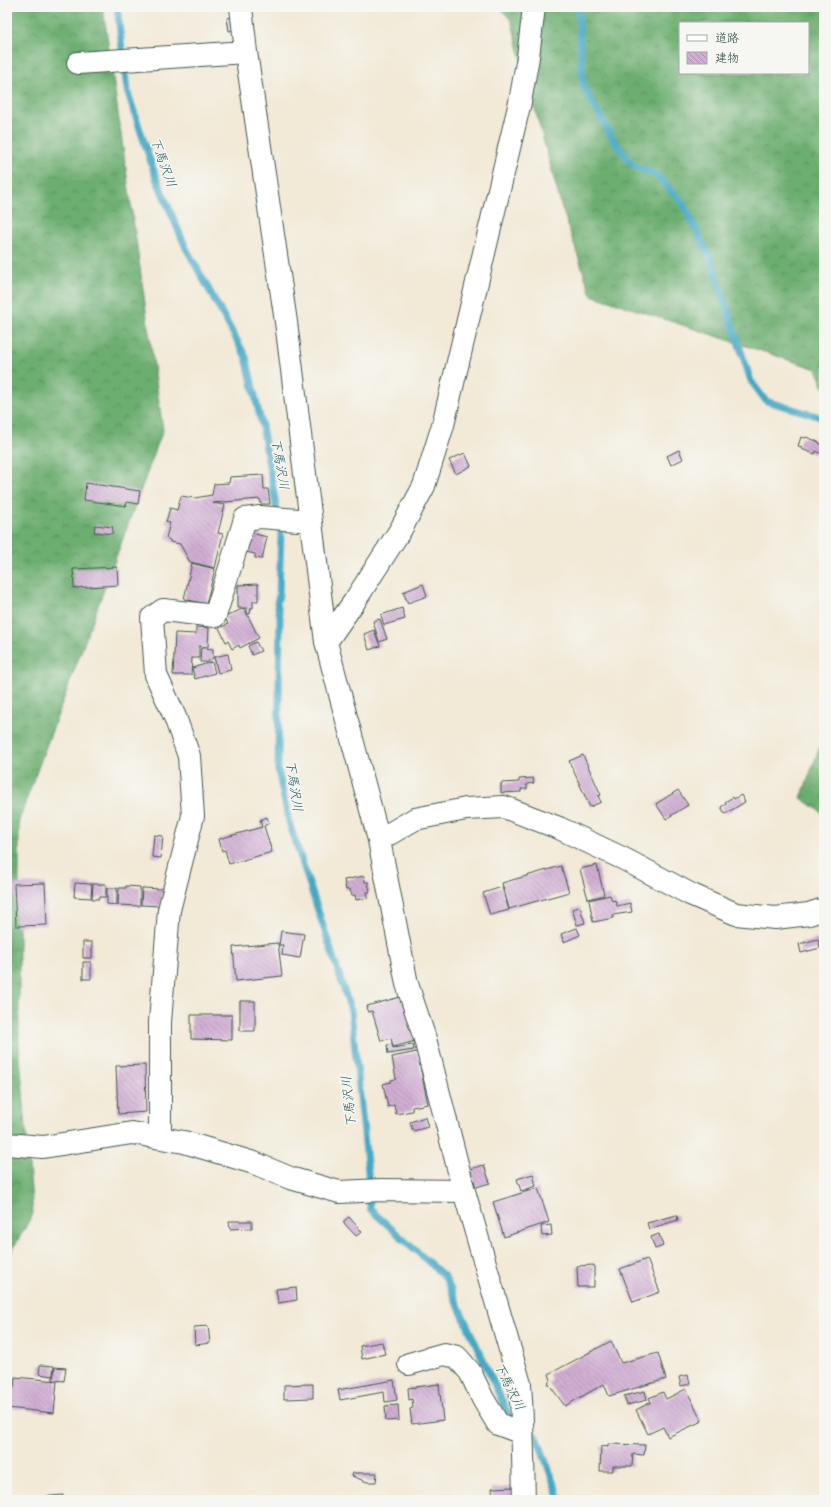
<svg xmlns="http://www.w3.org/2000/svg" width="831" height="1507" viewBox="0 0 831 1507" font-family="'Architects Daughter','Klee One',sans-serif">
  <defs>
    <pattern id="forest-crowns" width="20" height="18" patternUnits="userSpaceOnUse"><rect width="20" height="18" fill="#6cad70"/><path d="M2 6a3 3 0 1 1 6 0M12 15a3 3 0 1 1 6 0" fill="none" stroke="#588e5d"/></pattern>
    <pattern id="building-back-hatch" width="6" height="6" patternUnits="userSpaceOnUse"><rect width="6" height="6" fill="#d1aed4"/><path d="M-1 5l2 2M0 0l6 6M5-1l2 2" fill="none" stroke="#a98fad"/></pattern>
  </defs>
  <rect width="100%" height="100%" fill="#f6f6f2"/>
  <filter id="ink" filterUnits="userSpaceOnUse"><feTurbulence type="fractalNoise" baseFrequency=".025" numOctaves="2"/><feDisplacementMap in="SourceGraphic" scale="8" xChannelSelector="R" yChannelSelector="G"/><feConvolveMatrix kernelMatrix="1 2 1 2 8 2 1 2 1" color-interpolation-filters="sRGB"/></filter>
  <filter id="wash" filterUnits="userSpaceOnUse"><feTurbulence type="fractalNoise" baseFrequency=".012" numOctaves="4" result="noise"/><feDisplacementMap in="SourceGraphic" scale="16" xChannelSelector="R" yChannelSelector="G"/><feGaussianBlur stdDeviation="0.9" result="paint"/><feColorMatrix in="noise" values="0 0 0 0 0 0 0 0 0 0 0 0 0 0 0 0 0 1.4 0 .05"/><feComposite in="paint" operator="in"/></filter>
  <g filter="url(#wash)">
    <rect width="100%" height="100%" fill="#f2e9d6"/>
    <!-- forest -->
    <path fill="url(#forest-crowns)" stroke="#467552" fill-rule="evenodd" d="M7,7H103L163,430L19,820V1044L33,1214L7,1259Z
      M499,7H824V388L816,369L591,295L561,205L511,20ZM680,23H808V73H680Z
      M824,735V814L801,798Z"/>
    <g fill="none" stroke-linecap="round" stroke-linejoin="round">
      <!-- stream -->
      <path stroke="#45a9c5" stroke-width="7" d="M117,7L127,90L156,178L186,248L246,357L262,426L281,533L279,595L277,603L280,617L278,770L289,822L351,1011L368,1172L370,1209L445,1277L509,1416L518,1423
        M578,7L583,86L614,141L633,165L656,175L682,202L710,257L751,381L766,401L824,418
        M526,1429L537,1437L560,1500"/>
    </g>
    <g id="blocks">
      <!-- building -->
      <path fill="url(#building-back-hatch)" d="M234,17L239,29L229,31L227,18Z
        M801,437L805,438L806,437L819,442V443L824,446V455L816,451L815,454L801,449L802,447L798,446Z
        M679,450L683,459L671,465L667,456Z
        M465,453L471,466L456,474L449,460Z
        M263,475L264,489H268L270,504H261L260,499L213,503L225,505L218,533L223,534L215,568L190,562L180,544L170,542V540L166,538L170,523L166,522L170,508L177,510L181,496L195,498L212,495L214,484L229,483L230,477Z
        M86,483L140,491L138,504L127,502L126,506L84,500Z
        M95,525L113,527L112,534L94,532Z
        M251,533L267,537L262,559L255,558V554L246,552Z
        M192,563L215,569L206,604L184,599Z
        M117,567L118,585L74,588L73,569Z
        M258,584V601H253V608H251L250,614H247V608H238V585Z
        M423,584L427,596L408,603L403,592Z
        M244,608L259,638L240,648L239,645L232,649L228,641L226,642L219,628L228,624L225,617Z
        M402,608L405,619L384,625L381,615Z
        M380,619L387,639L379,642L373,621Z
        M196,627L209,628L208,647L199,646V658H192L191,675H173L175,633L196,634Z
        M374,630L380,646L369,650L364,634Z
        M256,642L261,651L252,655L248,646Z
        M201,648L213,649V658L207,662H200Z
        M228,654L231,670L218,673L214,657Z
        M212,662L215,673L195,679L192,668Z
        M583,755L601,795L598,796L601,802L590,807L569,761Z
        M533,778L534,783L527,784V789H521V792L501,793V783L519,782V779Z
        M678,790L688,805L666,819L656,804Z
        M741,795L745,802L725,814L721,807L726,804L725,802L733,797L734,799Z
        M267,817L269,823L264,826L272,852L229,864L225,850L222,851L219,839L262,827L260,820Z
        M154,835L163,836L161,858L152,857Z
        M597,865L604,895L588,899L580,869Z
        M561,866L569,892L509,909L502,883Z
        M364,876L365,882H368L370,892H367L368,898L356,900L355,895L352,896L350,889L346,890L344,880Z
        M45,883L47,925L16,926L14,884Z
        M75,883L92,884L91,898L74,897Z
        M93,884H106V897H99V899H92Z
        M126,886L140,887V906L118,905L119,888H126Z
        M502,887L509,910L490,915L483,893Z
        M107,888H117V905L107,904Z
        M142,888L162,889L161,906L141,905Z
        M610,895L612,901L615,900L617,906L630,903L632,912L613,915L614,918L593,922L589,900Z
        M580,907L585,923L577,925L572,909Z
        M577,928L580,935L564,942L561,934Z
        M281,931L304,934L300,958L282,955L283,945H279Z
        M818,939L820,948L801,953L799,944Z
        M83,942H92V958H83Z
        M278,943L282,976L236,981L233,947Z
        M83,962H91V979H83Z
        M404,996L416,1041L393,1047L391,1038L381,1041L372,1011L368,1012L367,1006Z
        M240,1001H255V1031H240Z
        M191,1015H232V1040L191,1039Z
        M392,1044L393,1048L413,1045L414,1050L388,1054L387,1045Z
        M417,1052L428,1104L412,1107V1111L396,1114L394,1105L388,1107L383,1084L391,1082V1080L396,1079L392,1057Z
        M145,1065L146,1112L118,1114L116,1066Z
        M425,1117L428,1127L413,1131L410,1122Z
        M484,1165L490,1183L476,1187L470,1169Z
        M533,1174L536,1186L521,1191L517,1179Z
        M538,1188L549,1222L504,1237L493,1202Z
        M677,1215L678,1220L649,1229L647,1223Z
        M349,1217L362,1232L356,1236L343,1222Z
        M229,1221H252V1228L230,1229Z
        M551,1225L552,1235L542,1236L541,1226Z
        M659,1234L663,1246L655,1249L651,1237Z
        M647,1259L660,1292L633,1302L620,1269Z
        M594,1265V1287H578L577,1266Z
        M296,1287L297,1300L278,1303L276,1289Z
        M208,1326L210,1343L195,1345L194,1327Z
        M611,1341L621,1363L658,1353L666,1379L609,1396L604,1384L565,1406L548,1383L551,1380L549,1374Z
        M382,1342L385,1354L362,1359L360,1346Z
        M40,1365L54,1366L53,1376L39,1374Z
        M7,1367L11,1368L10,1383H7Z
        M55,1367L66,1368L64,1381L53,1380Z
        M688,1375L690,1384L681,1386L679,1377Z
        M15,1377L57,1381L54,1413L8,1408L9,1400H7V1397H9L10,1387L14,1388Z
        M394,1380L397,1400L385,1402L384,1392L340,1400L338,1390Z
        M313,1384V1398L284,1399V1385Z
        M439,1384L443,1420L412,1424L410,1409L413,1408L412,1399L409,1400L408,1388Z
        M686,1389L702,1421L668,1437L663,1427L648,1434L636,1410L651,1402L649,1398L663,1392L666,1399Z
        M645,1391L647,1400L627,1405L624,1396Z
        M398,1405L399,1420L386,1421L385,1406Z
        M608,1444L645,1445L644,1455L633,1454L632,1466H613V1471H600L601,1446L608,1447Z
        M353,1473H377L376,1482H367L352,1476Z
        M514,1487L515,1500H493L492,1488Z
        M63,1495L64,1500H14V1499Z"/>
    </g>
  </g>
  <g filter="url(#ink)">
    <use href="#blocks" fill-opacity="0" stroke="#3f574c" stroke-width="1"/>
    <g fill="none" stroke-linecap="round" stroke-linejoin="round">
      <!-- minor casing -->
      <g stroke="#3f574c" stroke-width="24">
        <path id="minor" d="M241,7L246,52L286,322L326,642L379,840L407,984L425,1039L464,1191L520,1384C523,1423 523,1461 524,1500
          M78,63L246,52
          M326,642L354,602L401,529L424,486L443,425L520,102L528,57L534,7
          M379,840L415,819L466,809L504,807L559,828L626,860L690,894L736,914L775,918L809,914L824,909
          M160,1137V1022L169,910L193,816L189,756L175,717L156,675L152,618L163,610L215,616L245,519L260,517L311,521
          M7,1144L43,1147L132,1133L184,1142L254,1163L290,1178L339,1192L382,1190L464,1191
          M409,1364L444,1354L457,1357L470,1372L483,1399L498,1424L522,1433"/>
      </g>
      <!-- minor -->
      <use href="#minor" stroke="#fff" stroke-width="22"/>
    </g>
  </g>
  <g text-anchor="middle" stroke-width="3.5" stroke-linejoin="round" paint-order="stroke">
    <!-- water labels -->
    <g font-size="13" font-style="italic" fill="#2a5d60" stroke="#f6f6f2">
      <text transform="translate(164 162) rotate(70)" y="5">下馬沢川</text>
      <text transform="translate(281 464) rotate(80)" y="5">下馬沢川</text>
      <text transform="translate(295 786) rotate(81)" y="5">下馬沢川</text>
      <text transform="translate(348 1102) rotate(-96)" y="5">下馬沢川</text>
      <text transform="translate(510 1386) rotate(63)" y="5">下馬沢川</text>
    </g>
  </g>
  <!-- margin -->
  <rect width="831" height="1507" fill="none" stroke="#f6f6f2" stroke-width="24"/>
  <!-- legend -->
  <rect x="679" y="22" width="130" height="52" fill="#f6f6f2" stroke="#a0aca6"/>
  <rect x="687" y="35" width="20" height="6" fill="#ffffff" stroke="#a0aca6"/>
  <text x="715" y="42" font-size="12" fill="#1f3d34">道路</text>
  <rect x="687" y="52" width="20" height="12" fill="url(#building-back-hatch)" stroke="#a0aca6"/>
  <text x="715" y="62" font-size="12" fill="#1f3d34">建物</text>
</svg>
